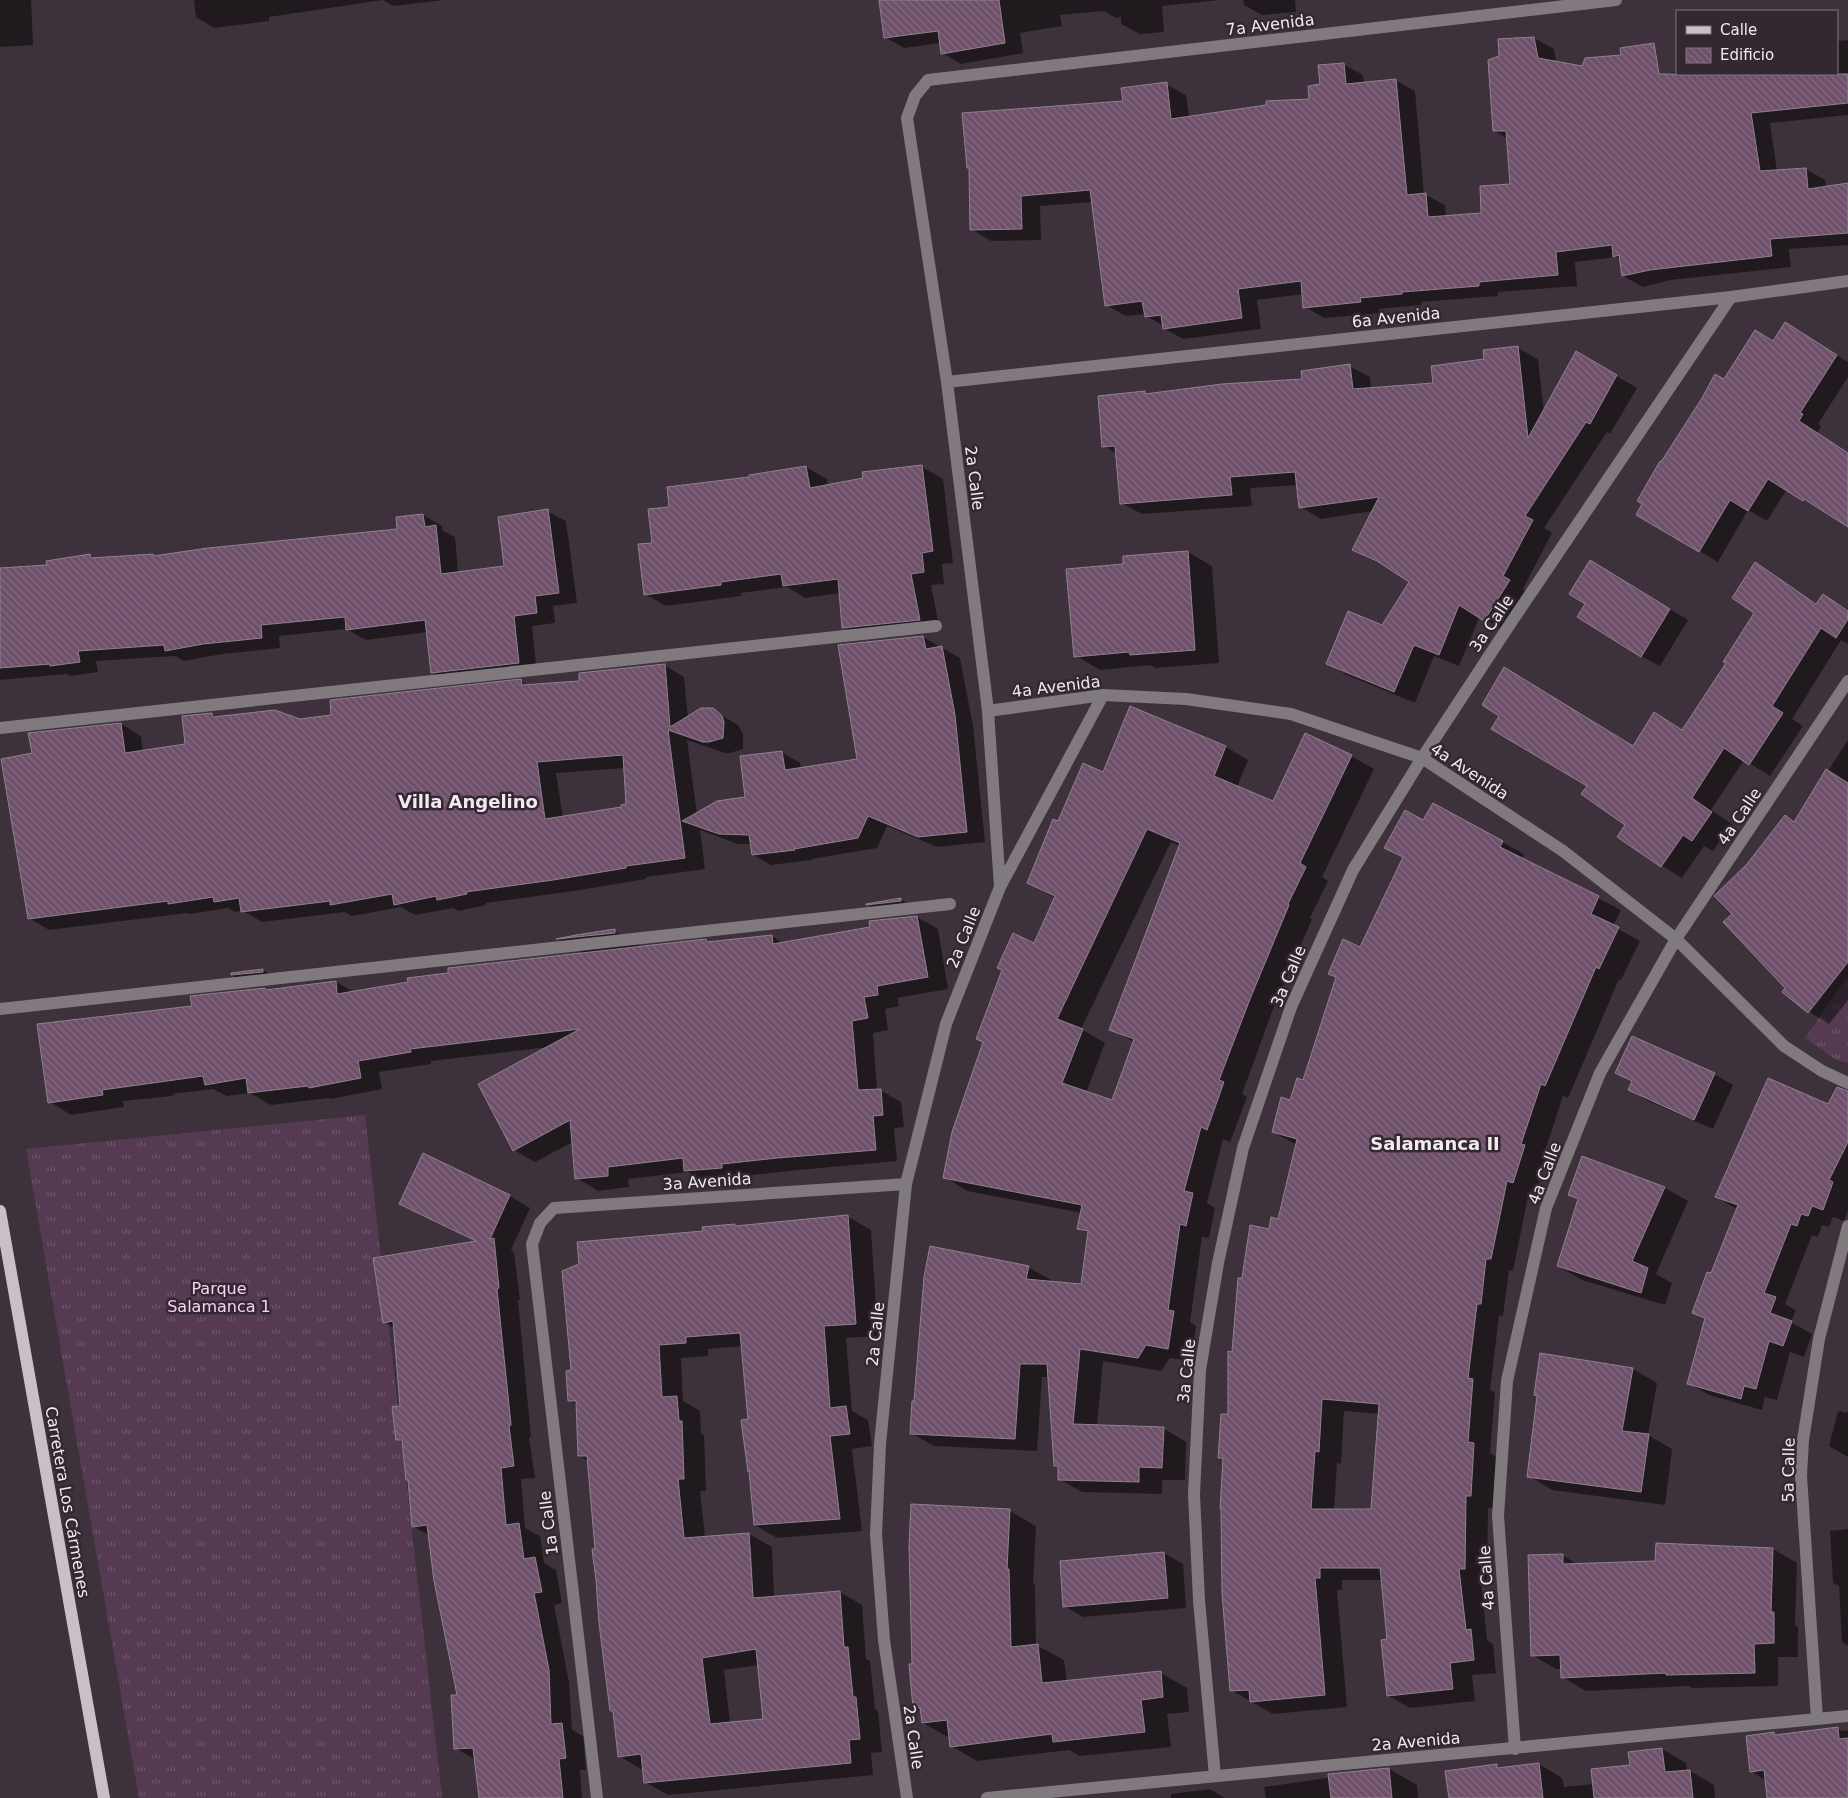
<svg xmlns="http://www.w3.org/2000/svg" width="1848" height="1798" viewBox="0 0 1848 1798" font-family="'DejaVu Sans',sans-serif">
  <defs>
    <pattern id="grass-tufts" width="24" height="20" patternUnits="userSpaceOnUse" patternTransform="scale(1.25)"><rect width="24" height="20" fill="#553a51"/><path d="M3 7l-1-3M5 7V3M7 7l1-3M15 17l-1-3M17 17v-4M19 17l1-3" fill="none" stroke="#6e576a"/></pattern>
    <pattern id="building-back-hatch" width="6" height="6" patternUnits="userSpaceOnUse" patternTransform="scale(1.25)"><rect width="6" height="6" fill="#6f506b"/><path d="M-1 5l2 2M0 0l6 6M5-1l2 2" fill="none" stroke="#846980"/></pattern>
  </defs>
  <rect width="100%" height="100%" fill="#3d323b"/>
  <!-- grass -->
  <path fill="url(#grass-tufts)" d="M1848,976V1063L1836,1060L1805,1038Z
    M365,1115L442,1798H139L26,1149Z"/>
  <!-- shadow -->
  <path fill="#0007" fill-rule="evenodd" d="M0,0H31L33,45L0,47Z
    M194,0H444L393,6L383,0L269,17V21L214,28L196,17Z
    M880,0H1221L1162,6L1164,32L1140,34L1121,24V17L1116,18L1104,11L1060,15L1062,26L1020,33L1023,53L961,64L942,53L941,43L904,48L885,37Z
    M1243,0H1295L1296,12L1262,15L1244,5Z
    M1534,38L1554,49L1556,62L1649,76L1677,72V74H1837V41L1848,40V115L1770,123L1777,171L1806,169L1825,180L1826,188L1848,184V245L1789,249L1791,267L1670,280L1643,287L1623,276L1621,260L1616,257L1575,262L1577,286L1498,292V296L1421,302V305L1379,309L1380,313L1324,318L1305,307L1304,294L1257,300L1261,329L1183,339L1164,328V326L1146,316V314L1126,316L1106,305L1093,202L1040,206L1041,240L991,241L971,229L1124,103L1166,84L1186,95L1189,117L1311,100L1321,85L1343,64L1363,75L1364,83L1395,80L1415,91L1424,194L1445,205L1446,217L1482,214L1511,185L1508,139L1494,131L1500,56Z
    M1804,334L1848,362V377L1818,424L1821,426L1817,433L1848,453V526L1787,489L1767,521L1748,510L1718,562L1638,515L1724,381L1774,342Z
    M1518,348L1538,359L1544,412L1577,353L1637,388L1610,434L1607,432L1544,528L1552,533L1523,589L1529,593L1505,631L1480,616L1459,666L1434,656L1415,703L1347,675L1327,663L1383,626L1410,582L1391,569L1353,549L1373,511L1321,519L1301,507L1298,485L1250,488L1252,506L1142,514L1121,503L1117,454L1104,446L1145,393L1148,395L1303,380L1349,366L1370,377L1371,389L1435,384Z
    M806,467L827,479L828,486L922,467L943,479L953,563L942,564L944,584L931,585L940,631L864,639L844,627L840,593L805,598L787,587L741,593V596L666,606L645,594L653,544L671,508L751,478Z
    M547,511L566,521L577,603L553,606L555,623L532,626L537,673L451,683L432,672L428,632L366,640L346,629L279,636L280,648L222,654L184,661L175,656L96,661L98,672L70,676L66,674L0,680V570L48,566L90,555L96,559L153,555L157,557L399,530L423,515L442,526V530L455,537L458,573L506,567Z
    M1188,552L1212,566L1219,663L1155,668L1151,665L1100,670L1076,656L1124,565Z
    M1755,564L1818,604L1824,596L1848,610V644L1841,640L1792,719L1803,726L1770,776L1744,760L1711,810L1732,824L1713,851L1704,846L1682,878L1662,866L1619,836L1627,825L1634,747L1655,713L1683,730L1728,663L1756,613Z
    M1608,572L1688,620L1660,666L1641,656Z
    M923,637L960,658L973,726L985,842L937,847L887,826L877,848L812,859V860L771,865L753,855L752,844H738L700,830L705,869L646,877V879L574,891L486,903V905L458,911L453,908L415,915L401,907L352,916L345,912L262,922L243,911L235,912L228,908L190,914L187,913L49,930L29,918L33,755L121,724L141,736L143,752L186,745L212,714L218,717L300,720L333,716L521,681L529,686L580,682L664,665L684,677L688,718L712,710L738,725L743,734V749L730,753H725L687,740L697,814L746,798L782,752L800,763L801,769L859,760ZM625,768L627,805L623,808L563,818L556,773Z
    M1131,707L1226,747L1248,760L1237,787L1274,802L1351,756L1374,769L1322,877L1328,881L1310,918L1312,919L1272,1012L1242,1094L1247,1097L1230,1142L1223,1139L1207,1203L1215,1208L1209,1238L1202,1237L1190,1322L1196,1326L1191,1361L1170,1358L1161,1371L1103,1361L1097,1426L1163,1428L1186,1442L1185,1480H1162V1494L1082,1492L1059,1479L1060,1468L1055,1465L1049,1377H1042L1037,1451L934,1446L911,1433L1028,1267L1051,1280V1283L1082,1285L1089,1234L1079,1228L1082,1213L967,1191L945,1177L1035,944L1056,898L1028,883L1058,823L1103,773ZM1171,842L1180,846L1111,1029L1134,1042L1113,1102L1086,1093L1105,1043L1081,1029Z
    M1848,740V1000L1829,1024L1809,1012L1787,988L1734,914L1748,865L1786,817L1795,822Z
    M1424,822L1502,842L1524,854L1522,859L1621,910L1613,926L1640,941L1621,980L1619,979L1568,1098L1563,1096L1543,1157L1546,1159L1536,1194L1529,1192L1513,1271L1509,1270L1503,1316H1499L1490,1390L1495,1393L1490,1453L1496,1457L1493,1508H1488L1487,1582L1481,1581L1487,1640L1493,1644L1496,1673L1472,1675L1475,1701L1410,1708L1388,1696V1640L1382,1580H1342V1590H1337L1347,1707L1273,1714L1231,1690L1224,1460L1219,1457L1229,1415L1233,1353L1243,1280L1270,1231L1279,1220L1297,1145L1273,1132L1304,1082L1360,948L1404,858L1386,848ZM1344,1411L1380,1414L1372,1511H1334L1337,1463L1341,1464Z
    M900,899L919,910L886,915L868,905Z
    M917,917L938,929L948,989L897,998L899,1006L885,1009L888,1030L873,1033L877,1090H880L901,1102L904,1127L894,1128L897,1161L799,1170L743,1176V1180L706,1182L688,1172L628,1179L629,1187L598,1191L577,1178L573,1142L535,1162L514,1150L549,1047L431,1061V1064L379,1072L382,1089L331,1099L329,1098L271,1105L250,1093L227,1096L213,1089L172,1094L173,1096L123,1101L124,1107L71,1115L50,1102L193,1007L265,989L268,991L336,982L354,992L584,954L560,940L614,931L641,946V948L706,940L711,943L772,936L784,944L871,928Z
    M263,970L272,975L241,980L232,975Z
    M1616,1073L1714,1074L1733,1085L1713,1129L1648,1101L1629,1090L1633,1082Z
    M1848,1101V1210L1844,1221L1833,1217L1829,1227L1822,1225L1818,1237L1812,1235L1785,1304L1796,1310L1791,1322L1812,1334L1804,1357L1790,1352L1777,1400L1765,1397L1762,1410L1709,1395L1688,1383L1706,1319L1694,1312L1712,1275L1737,1209L1716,1197L1829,1106Z
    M424,1155L510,1196L530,1208L511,1250L514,1252L520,1300H518L531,1437H529L535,1478L521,1479L525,1528L540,1536L544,1563L556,1570L562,1603L554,1605L569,1682L572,1730L583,1736L586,1770H580L582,1798H480L476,1760L455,1748L458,1696L430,1536L413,1526L409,1480L403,1443L397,1439L401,1407L394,1328L384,1322L477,1242L400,1203Z
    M1665,1188L1688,1201L1656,1274L1672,1283L1665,1305L1582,1280L1558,1266L1579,1201L1569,1195Z
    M848,1217L871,1230L878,1336L846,1338L852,1411L868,1420L872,1446L852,1449L862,1531L777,1538L755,1525L750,1420L743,1346L708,1349V1356L681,1358L683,1401L700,1411L701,1434L704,1435L706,1491H700L705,1537L749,1534L772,1547L774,1597L840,1592L862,1605L866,1659L870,1661L875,1709L878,1711L882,1752L871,1753L873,1775L668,1795L645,1782L644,1769H641L619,1756L615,1713L611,1711L588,1461L579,1456L577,1405L569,1401L572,1372L704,1232L735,1226L737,1227ZM749,1547H751L754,1604H752ZM759,1665L765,1720L730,1723L724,1670Z
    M1541,1354L1633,1369L1657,1383L1648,1435L1672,1449L1665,1505L1552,1490L1529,1476L1539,1396Z
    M1848,1410V1457L1829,1446L1838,1411L1847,1413Z
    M913,1506L1010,1511L1036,1526L1033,1584L1035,1585L1036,1645L1064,1660L1067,1682L1161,1673L1187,1688L1189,1712L1167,1714L1171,1747L1080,1756L1069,1750L977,1761L951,1746L950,1738L923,1723L921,1711L915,1708Z
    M1848,1529V1646L1842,1642L1839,1586L1833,1583L1830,1531Z
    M1657,1544L1773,1549L1797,1563L1795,1625L1798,1627V1657H1778V1686L1692,1688L1689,1686L1586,1691L1562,1677V1669H1556L1532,1655L1562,1555L1579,1565L1656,1562Z
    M1164,1553L1183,1564L1186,1608L1083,1617L1064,1606Z
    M1837,1728L1842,1731L1848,1730V1798H1768L1765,1780L1751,1771L1774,1734L1778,1736Z
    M1662,1749L1686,1763L1687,1772L1690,1771L1714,1785L1715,1798H1450L1496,1765L1502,1769L1539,1764L1562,1778L1564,1787L1594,1784L1631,1766L1630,1753Z
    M1389,1769L1417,1785L1418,1798H1266L1264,1787Z
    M1210,1789L1225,1798H1171V1794Z"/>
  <!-- building -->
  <path fill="url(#building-back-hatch)" stroke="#8f828d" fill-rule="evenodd" d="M879,0H999L1005,43L941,54L938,31L884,38Z
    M1534,37L1538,58L1582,66L1585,58L1621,55L1620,48L1654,43L1659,74H1848V103L1751,113L1760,171L1806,168L1808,189L1848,183V233L1770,239L1772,256L1650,270L1622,276L1619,255L1613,257L1612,245L1556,252L1558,275L1479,282V286L1402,292V294L1360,298L1361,302L1303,308L1301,281L1238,289L1242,318L1163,329L1161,315L1145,317L1142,301L1105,306L1090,190L1021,196L1022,229L970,230L969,168H967L962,113L1123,101L1121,88L1167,82L1171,119L1266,105V101L1309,99L1308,86L1320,84L1318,65L1344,63L1346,84L1396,79L1407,195L1426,193L1428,217L1481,213L1480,186L1510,184L1506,131H1493L1488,60L1499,56L1498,39Z
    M1785,322L1837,355L1800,413L1803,414L1799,421L1848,453V527L1804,499L1803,501L1768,479L1748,511L1730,500L1699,552L1636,515L1642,504L1637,501L1660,461L1661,462L1702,398L1715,374L1724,379L1755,330L1773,341Z
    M1518,346L1528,438L1576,351L1617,375L1590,424L1586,422L1525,516L1533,520L1503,576L1510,580L1484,621L1459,605L1439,655L1414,645L1394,692L1326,664L1348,611L1382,625L1409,582L1377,561L1352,550L1379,497L1299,508L1295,472L1230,477L1232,495L1120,504L1115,446L1102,447L1098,396L1145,391V394L1222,384L1302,379L1301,371L1350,364L1353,389L1433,383L1431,366L1484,359L1483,350Z
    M922,465L933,551L922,553L924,572L911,574L920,620L842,628L838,579L783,586L781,574L721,582V585L644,595L638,544L652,543L648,509L669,507L667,487L749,477V475L806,466L810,488L863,478L862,472Z
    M548,509L559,593L535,596L537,613L514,616L519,663L431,673L425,620L346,630L345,617L261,625L262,638L203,644L165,651L164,645L78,651L80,662L50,666V664L0,668V568L47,565L46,561L90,554L91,558L153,554V556L208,548L397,529L396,517L423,514L425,527L436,525L441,574L504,566L498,517Z
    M1188,551L1195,650L1130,655L1129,652L1074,657L1066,569L1123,564V556Z
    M1590,560L1670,609L1641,657L1577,617L1585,604L1569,594Z
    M1755,562L1816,604L1823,594L1848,611V619L1836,638L1821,628L1772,706L1783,713L1749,765L1724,748L1692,798L1712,812L1692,841L1683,835L1661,867L1617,837L1625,825L1581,794L1587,786L1491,729L1499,716L1482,705L1504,667L1633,746L1654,712L1682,730L1726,663L1723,662L1754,613L1732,598Z
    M923,636L926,649L942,646L955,715L967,832L918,837L868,816L858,838L794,849L795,850L752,855L749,835L719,834L682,821L717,801L745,797L740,756L782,751L785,770L857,759L838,645Z
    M665,664L670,727L701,708H713L718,712L722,716L724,722L723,738L709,742H703L668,730L685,858L626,866V868L553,880L466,892L467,894L437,900L436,896L394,905L392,894L330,905V901L241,912L239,898L214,902L213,897L168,904V901L28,919L1,759L32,753L28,733L121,723L125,753L185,744L182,716L212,713L213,717L275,710L300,719L331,715L330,700L521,679L522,685L579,681V673ZM623,755L626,804L621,805V807L545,819L537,762Z
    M1130,706L1226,746L1214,776L1273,801L1305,733L1352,755L1300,863L1306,867L1288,904L1289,905L1250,999L1219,1080L1224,1082L1207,1130L1201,1127L1184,1191L1193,1193L1186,1226L1180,1224L1168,1310L1174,1311L1168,1349L1146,1345L1138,1358L1080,1349L1073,1424L1164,1427L1162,1468L1139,1467V1482L1058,1480V1466H1054L1047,1364H1020L1015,1439L910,1434L912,1401H914L924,1277L930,1246L1029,1266L1026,1279L1081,1284L1088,1231L1077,1229L1082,1205L943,1178L952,1132L983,1042L976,1039L1002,970L997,968L1013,933L1034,943L1055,896L1027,883L1053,819L1058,821L1083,763L1103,772ZM1147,829L1180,843L1109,1030L1134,1039L1112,1100L1062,1083L1083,1029L1057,1019Z
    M1826,769L1848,783V962L1808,1013L1782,992L1785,988L1723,922L1732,914L1714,896L1747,864L1785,815L1794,822Z
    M1433,803L1503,841L1500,847L1599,896L1591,914L1619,927L1599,969L1596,967L1545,1086L1541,1084L1521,1144L1525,1145L1513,1183L1507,1181L1491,1259H1486L1481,1304H1477L1468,1378L1473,1379L1468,1442L1474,1443L1471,1496H1466L1465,1569H1459L1466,1630L1471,1629L1474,1660L1450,1663L1453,1689L1387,1696L1381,1640L1387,1639L1380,1568H1320V1578H1315L1325,1695L1250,1702L1249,1690L1230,1691L1222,1593L1221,1509H1220L1223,1458H1218L1221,1414H1228V1351L1232,1352L1238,1278H1242L1250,1225L1269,1229L1271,1217L1278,1219L1297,1139L1272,1132L1281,1097L1290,1100L1297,1078L1303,1080L1336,977L1328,974L1343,939L1360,947L1403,857L1384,848L1405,810L1423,820ZM1322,1399L1379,1404L1371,1509H1311L1315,1451L1319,1452Z
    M901,898V901L866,905V904Z
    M917,916L928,977L877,986L878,995L864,997L868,1018L852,1021L858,1090L881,1089L883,1115L873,1116L876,1150L777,1158L722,1164V1168L684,1171L683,1158L608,1167V1176L575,1179L570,1120L513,1151L478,1084L580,1029L410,1049L411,1052L358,1061L361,1078L309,1088L308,1086L248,1093L246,1078L205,1085L203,1076L102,1090L103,1095L48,1103L37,1024L192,1006L190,996L265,988L266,990L336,981L337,994L408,982L407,978L448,973V968L706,939L707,942L772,935L773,944L870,927L869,921Z
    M615,929V933L556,939L576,935Z
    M263,969V972L231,975V973Z
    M1632,1036L1715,1073L1694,1120L1628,1090L1632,1081L1615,1073Z
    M1768,1078L1828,1104L1837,1087L1848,1091V1142L1829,1180L1833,1182L1823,1210L1812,1206L1808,1216L1801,1214L1797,1226L1791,1224L1764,1293L1776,1297L1770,1313L1792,1321L1783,1346L1769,1341L1756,1389L1744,1386L1741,1399L1687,1384L1705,1318L1692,1313L1707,1272L1711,1273L1738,1205L1715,1197Z
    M423,1153L510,1195L490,1239L494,1238L499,1288L497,1289L511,1425L509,1426L514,1466L501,1468L506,1525L519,1523L524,1559L535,1557L542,1592L534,1593L549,1670L551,1724L562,1723L566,1758L559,1759L563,1798H479L473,1748L454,1749L451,1695H457L434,1581L427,1525L412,1527L408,1480H406L402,1440H396L392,1407L400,1406L393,1321L383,1323L373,1258L476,1241L399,1204Z
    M1582,1156L1665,1187L1632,1261L1648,1268L1641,1293L1557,1266L1578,1199L1568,1195Z
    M848,1215L856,1324L824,1326L830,1408L846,1406L850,1434L830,1436L840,1519L754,1525L749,1471L748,1472L741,1420L748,1419L740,1333L686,1337V1343L659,1345L662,1397L677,1396L679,1421H682L684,1479H678L684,1538L749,1533L753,1598L840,1591L844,1647H848L853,1697H856L860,1739L849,1740L851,1763L644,1783L641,1754L618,1757L613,1711H610L599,1623L596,1580L592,1549H595L587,1456H578L576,1401H568L566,1371L571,1370L562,1271L579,1264L577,1242L703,1231L702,1227L735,1224V1226ZM756,1649L763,1719L710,1724L702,1658Z
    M1540,1353L1633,1368L1622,1431L1649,1434L1641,1492L1527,1477L1537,1396L1534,1395Z
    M911,1504L1010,1509L1007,1569H1009L1011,1647L1038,1644L1042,1683L1161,1671L1163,1697L1141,1700L1145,1732L1053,1742L1052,1734L950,1747L947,1720L922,1723L920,1708H913L909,1664H912L909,1546Z
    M1656,1543L1773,1548L1771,1612H1774V1643L1754,1644L1755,1673L1666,1675V1673L1561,1678L1560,1655L1531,1656L1528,1555L1563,1554V1564L1655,1561Z
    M1164,1552L1168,1598L1063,1607L1060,1561Z
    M1838,1727L1839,1739L1848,1738V1798H1767L1764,1770L1750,1772L1746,1736L1774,1732L1775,1735Z
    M1662,1748L1665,1772L1690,1770L1693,1798H1594L1591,1769L1630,1765L1628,1752Z
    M1539,1763L1543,1798H1449L1445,1771L1497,1764V1768Z
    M1389,1768L1392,1798H1331L1328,1774Z"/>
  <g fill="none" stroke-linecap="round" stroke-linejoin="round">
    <!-- minor -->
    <path stroke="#807a7f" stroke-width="12" d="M947,382L1731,297L1848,281
      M988,711L1103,695L1186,699L1291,714L1422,758L1563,851L1676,939L1784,1046L1822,1071L1848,1083
      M0,728L936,626
      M1000,887L988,711L947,382L907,118L915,96L928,80L1616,0
      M0,1009L950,904
      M1817,1719L1801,1476L1803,1440L1819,1339L1848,1226
      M1515,1749L1498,1516L1507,1381L1546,1208L1600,1073L1676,939L1848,681
      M1215,1776L1199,1600L1194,1494L1200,1370L1218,1263L1243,1148L1291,1007L1353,870L1422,758L1512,621L1731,297
      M597,1798L532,1244L540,1223L554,1208L906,1184
      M907,1798L884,1640L876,1535L880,1444L906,1184L946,1024L1000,887L1103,695
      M987,1798L1848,1716"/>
    <!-- major -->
    <path stroke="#cabec8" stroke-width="12" d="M0,1211L104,1798"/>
  </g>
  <g text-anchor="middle" stroke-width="5" stroke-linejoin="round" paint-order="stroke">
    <!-- street labels -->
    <g font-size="16" fill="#f2eaf0" stroke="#332831">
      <text transform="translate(1270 24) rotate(-7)" y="6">7a Avenida</text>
      <text transform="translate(1396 317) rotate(-6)" y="6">6a Avenida</text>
      <text transform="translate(975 478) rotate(83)" y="6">2a Calle</text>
      <text transform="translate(1491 623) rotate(-56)" y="6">3a Calle</text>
      <text transform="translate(1056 686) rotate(-7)" y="6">4a Avenida</text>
      <text transform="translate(1470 771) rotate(33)" y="6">4a Avenida</text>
      <text transform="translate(1739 816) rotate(-56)" y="6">4a Calle</text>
      <text transform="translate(963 937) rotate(-68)" y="6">2a Calle</text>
      <text transform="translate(1288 976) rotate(-67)" y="6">3a Calle</text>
      <text transform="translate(1544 1173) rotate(-69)" y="6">4a Calle</text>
      <text transform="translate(707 1181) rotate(-4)" y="6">3a Avenida</text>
      <text transform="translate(875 1334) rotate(-84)" y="6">2a Calle</text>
      <text transform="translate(1186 1371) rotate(-84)" y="6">3a Calle</text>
      <text transform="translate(1788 1470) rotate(-89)" y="6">5a Calle</text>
      <text transform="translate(68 1502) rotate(80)" y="6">Carretera Los Cármenes</text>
      <text transform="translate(548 1523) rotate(-97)" y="6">1a Calle</text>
      <text transform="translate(1486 1578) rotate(-94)" y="6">4a Calle</text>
      <text transform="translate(914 1737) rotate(82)" y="6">2a Calle</text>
      <text transform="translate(1416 1741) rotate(-5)" y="6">2a Avenida</text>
    </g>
    <!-- park labels -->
    <g font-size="16" fill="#fdd0f5" stroke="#332831">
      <text x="219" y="1294">Parque<tspan x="219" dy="18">Salamanca 1</tspan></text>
    </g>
    <!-- neighbourhood labels -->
    <g font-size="18" font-weight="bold" fill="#f2eaf0" stroke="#332831">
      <text x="468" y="808">Villa Angelino</text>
      <text x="1435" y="1150">Salamanca II</text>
    </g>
  </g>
  <!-- legend -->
  <rect x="1676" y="10" width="162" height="65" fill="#332831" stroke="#7f767d"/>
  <rect x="1686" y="26" width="25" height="8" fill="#cabec8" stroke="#7f767d"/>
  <text x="1720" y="35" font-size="15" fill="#f2eaf0">Calle</text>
  <rect x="1686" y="48" width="25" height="15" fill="url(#building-back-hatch)" stroke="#7f767d"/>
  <text x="1720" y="60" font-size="15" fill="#f2eaf0">Edificio</text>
</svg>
